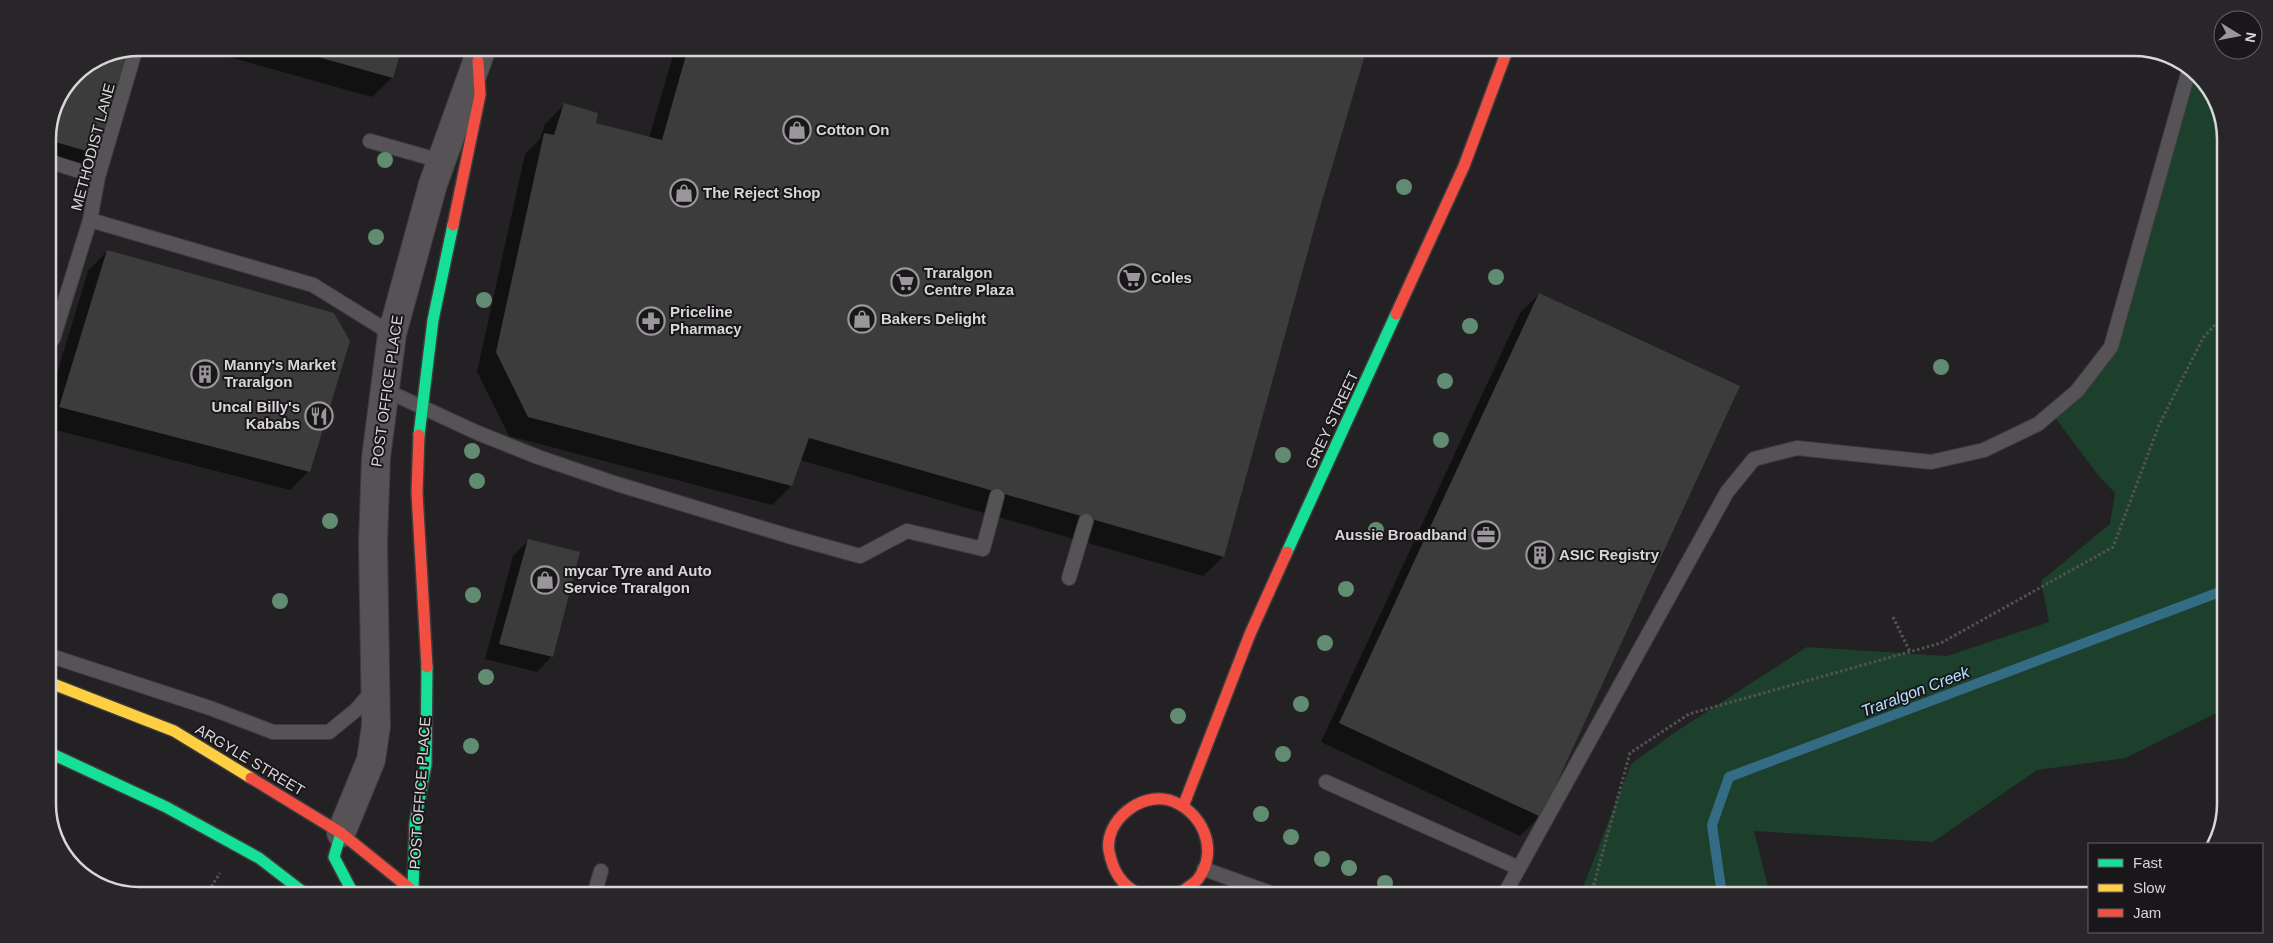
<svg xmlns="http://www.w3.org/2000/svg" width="2273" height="943" viewBox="0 0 2273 943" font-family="Helvetica,sans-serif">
  <rect width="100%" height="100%" fill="#232123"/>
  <!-- green -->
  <path fill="#1d402c" d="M2189,70L2207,84L2225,134V709L2125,758L2037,770L1933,842L1754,831L1770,895H1580L1631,764L1674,733L1807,647L1947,656L2049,622L2041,581L2110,524L2115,493L2098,475L2056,419L2110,362L2111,347Z"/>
  <!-- shadow -->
  <path fill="#0007" d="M197,48H401L392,78L372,97Z
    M675,48H1365L1318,211L1223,557L1203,576L800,460L791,486L772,505L509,436L477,372L525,154L540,139L545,124L564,105L595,124L649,138Z
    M126,50L96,154L77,173L48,164V134L75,74L104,54Z
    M107,251L309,471L290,490L48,428V403L88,271Z
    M1539,294L1739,387L1540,816L1520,836L1321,742L1520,313Z
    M529,540L552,656L537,672L485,659L513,556Z"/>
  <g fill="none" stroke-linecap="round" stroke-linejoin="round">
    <!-- stream -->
    <path stroke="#346b85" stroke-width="10" d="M1722,895L1712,825L1729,777L2225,590"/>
  </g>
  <!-- building -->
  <path fill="#3d3c3c" d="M286,48H402L393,78Z
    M688,48H1367L1319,211L1224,557L809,438L792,486L528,417L496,352L544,133L554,135L564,103L598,113L596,123L662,140Z
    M127,50L97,154L48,140V134L75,74L104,54Z
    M107,250L334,313L350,341L310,472L59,407Z
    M1539,293L1740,386L1541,817L1339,723Z
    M528,539L580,552L553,657L499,644Z"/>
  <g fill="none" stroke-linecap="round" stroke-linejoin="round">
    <!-- lane casing -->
    <g stroke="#3d3c3d" stroke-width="16">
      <path id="lane" d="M370,141L441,161
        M48,161L98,177
        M90,220L313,285L392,334
        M53,339L90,220L98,177L136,48
        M385,390L478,433L538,457L617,484L795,538L860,556L907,531L983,549L997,496
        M1069,578L1086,521
        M48,655L210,708L273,732H329L356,710L374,689
        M1326,782L1519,868
        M1204,869L1276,895
        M594,895L601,871
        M1504,895L1727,492L1754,459L1797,448L1931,462L1984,450L2038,424L2077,391L2111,347L2189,70"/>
    </g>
    <!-- street casing -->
    <g stroke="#3d3c3d" stroke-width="30">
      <path id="street" d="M341,833L371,760L376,726L373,542L376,458L392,334L433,184L482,48"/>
    </g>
    <!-- fast casing -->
    <g stroke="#3d3c3d" stroke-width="14">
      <path id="fast" d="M419,435L433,320L453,225
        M1287,552L1396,314
        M48,752L166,807L259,858L307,895
        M341,833L334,857L354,895
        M413,889L415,823L426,764L427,667"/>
    </g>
    <!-- slow casing -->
    <g stroke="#3d3c3d" stroke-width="14">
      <path id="slow" d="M48,682L174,731L251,778"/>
    </g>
    <!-- jam casing -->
    <g stroke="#3d3c3d" stroke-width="14">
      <path id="jam" d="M453,225L480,95L478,61
        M1396,314L1464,166L1508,48
        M419,435L417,493L427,667
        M251,778L341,833L418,895
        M1184,804L1250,634L1287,552
        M1141,895C1122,886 1113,872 1109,851C1104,821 1141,792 1169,800C1202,810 1220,850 1198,879C1193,885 1183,890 1177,895"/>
    </g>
    <!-- path -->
    <path stroke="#545254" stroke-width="3" stroke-dasharray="2.5 2.5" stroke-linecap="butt" d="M1893,617L1910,652
      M206,895L220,873
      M1591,895L1630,753L1689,714L1941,643L2113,547L2159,425L2203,338L2225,314"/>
    <!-- lane -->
    <use href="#lane" stroke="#555355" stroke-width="14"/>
    <!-- street -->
    <use href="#street" stroke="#555355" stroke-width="28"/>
    <!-- fast -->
    <use href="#fast" stroke="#16e098" stroke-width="11"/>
    <!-- slow -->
    <use href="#slow" stroke="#ffcf43" stroke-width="11"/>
    <!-- jam -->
    <use href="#jam" stroke="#f24e42" stroke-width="11"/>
  </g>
  <!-- trees -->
  <g fill="#628c71">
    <circle cx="385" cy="160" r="8"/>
    <circle cx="1404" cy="187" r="8"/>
    <circle cx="376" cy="237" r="8"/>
    <circle cx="1496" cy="277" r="8"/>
    <circle cx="484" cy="300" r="8"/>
    <circle cx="1470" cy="326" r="8"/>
    <circle cx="1941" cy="367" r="8"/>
    <circle cx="1445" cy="381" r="8"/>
    <circle cx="1441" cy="440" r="8"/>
    <circle cx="472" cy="451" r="8"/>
    <circle cx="1283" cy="455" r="8"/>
    <circle cx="477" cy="481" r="8"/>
    <circle cx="330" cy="521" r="8"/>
    <circle cx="1376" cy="530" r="8"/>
    <circle cx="1346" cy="589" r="8"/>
    <circle cx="473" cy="595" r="8"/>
    <circle cx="280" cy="601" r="8"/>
    <circle cx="1325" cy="643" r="8"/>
    <circle cx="486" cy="677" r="8"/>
    <circle cx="1301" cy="704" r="8"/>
    <circle cx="1178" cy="716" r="8"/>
    <circle cx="471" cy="746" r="8"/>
    <circle cx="1283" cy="754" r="8"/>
    <circle cx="1261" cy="814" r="8"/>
    <circle cx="1291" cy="837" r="8"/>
    <circle cx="1322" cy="859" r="8"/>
    <circle cx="1349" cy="868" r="8"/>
    <circle cx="1385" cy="883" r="8"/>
  </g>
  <!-- icons -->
  <defs>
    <g id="shop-ring" transform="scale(1.4375)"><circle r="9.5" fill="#1a171a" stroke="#999799" stroke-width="1.5"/><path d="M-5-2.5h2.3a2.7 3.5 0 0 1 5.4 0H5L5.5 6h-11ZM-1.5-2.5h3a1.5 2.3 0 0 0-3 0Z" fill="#999799"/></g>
    <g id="supermarket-ring" transform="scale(1.4375)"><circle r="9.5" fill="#1a171a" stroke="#999799" stroke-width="1.5"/><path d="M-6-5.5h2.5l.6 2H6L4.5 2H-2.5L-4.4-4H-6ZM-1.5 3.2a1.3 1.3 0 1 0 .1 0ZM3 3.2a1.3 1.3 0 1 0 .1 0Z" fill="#999799"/></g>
    <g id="pharmacy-ring" transform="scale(1.4375)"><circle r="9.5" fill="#1a171a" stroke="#999799" stroke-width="1.5"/><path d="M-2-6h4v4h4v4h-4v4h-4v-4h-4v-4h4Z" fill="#999799"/></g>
    <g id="building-ring" transform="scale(1.4375)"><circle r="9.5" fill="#1a171a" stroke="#999799" stroke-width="1.5"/><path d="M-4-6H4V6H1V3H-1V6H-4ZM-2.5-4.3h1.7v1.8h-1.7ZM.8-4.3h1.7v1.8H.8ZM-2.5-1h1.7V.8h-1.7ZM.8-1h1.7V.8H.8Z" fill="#999799"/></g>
    <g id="restaurant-ring" transform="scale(1.4375)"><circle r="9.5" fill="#1a171a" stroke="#999799" stroke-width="1.5"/><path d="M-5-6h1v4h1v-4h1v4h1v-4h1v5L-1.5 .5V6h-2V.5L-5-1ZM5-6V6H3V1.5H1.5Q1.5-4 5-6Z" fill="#999799"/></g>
    <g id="office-ring" transform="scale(1.4375)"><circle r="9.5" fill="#1a171a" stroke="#999799" stroke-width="1.5"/><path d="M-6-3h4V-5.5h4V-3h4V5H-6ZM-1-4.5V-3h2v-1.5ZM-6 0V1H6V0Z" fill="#999799"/></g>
  </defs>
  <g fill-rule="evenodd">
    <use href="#shop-ring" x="797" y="130"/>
    <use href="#shop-ring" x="684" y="193"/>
    <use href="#supermarket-ring" x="1132" y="278"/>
    <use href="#supermarket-ring" x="905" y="282"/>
    <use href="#shop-ring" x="862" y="319"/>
    <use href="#pharmacy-ring" x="651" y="321"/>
    <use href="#building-ring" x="205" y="374"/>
    <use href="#restaurant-ring" x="319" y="416"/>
    <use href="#office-ring" x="1486" y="535"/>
    <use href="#building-ring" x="1540" y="555"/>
    <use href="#shop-ring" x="545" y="580"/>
  </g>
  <g text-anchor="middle" stroke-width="4" stroke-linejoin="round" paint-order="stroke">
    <!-- poi labels -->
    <g font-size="15" font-weight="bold" fill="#d8d6d8" stroke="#1a171a" text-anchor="start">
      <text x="816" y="135">Cotton On</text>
      <text x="703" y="198">The Reject Shop</text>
      <text x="924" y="278">Traralgon<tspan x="924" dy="17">Centre Plaza</tspan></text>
      <text x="1151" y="283">Coles</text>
      <text x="670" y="317">Priceline<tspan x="670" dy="17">Pharmacy</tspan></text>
      <text x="881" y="324">Bakers Delight</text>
      <text x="224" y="370">Manny's Market<tspan x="224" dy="17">Traralgon</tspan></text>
      <text x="300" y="412" text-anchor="end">Uncal Billy's<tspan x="300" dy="17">Kababs</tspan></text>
      <text x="1467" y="540" text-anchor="end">Aussie Broadband</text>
      <text x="1559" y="560">ASIC Registry</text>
      <text x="564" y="576">mycar Tyre and Auto<tspan x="564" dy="17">Service Traralgon</tspan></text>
    </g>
    <!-- street labels -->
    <g font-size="15" fill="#d8d6d8" stroke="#1a171a">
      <text transform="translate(93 147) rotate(-75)" y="5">METHODIST LANE</text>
      <text transform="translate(387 391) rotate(-82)" y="5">POST OFFICE PLACE</text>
      <text transform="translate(1332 420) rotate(-65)" y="5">GREY STREET</text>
      <text transform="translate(250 760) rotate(31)" y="5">ARGYLE STREET</text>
      <text transform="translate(420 793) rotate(-86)" y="5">POST OFFICE PLACE</text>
    </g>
    <!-- water labels -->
    <g font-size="16" font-style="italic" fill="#b0e3fe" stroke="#1a171a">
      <text transform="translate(1915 691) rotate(-21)" y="6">Traralgon Creek</text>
    </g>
  </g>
  <!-- crop -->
  <path d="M0 0H2273V943H0ZM139 56H2134A83 83 0 0 1 2217 139V804A83 83 0 0 1 2134 887H139A83 83 0 0 1 56 804V139A83 83 0 0 1 139 56Z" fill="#292629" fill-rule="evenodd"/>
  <path fill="none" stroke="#d8d6d8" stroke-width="2.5" d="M139 56H2134A83 83 0 0 1 2217 139V804A83 83 0 0 1 2134 887H139A83 83 0 0 1 56 804V139A83 83 0 0 1 139 56Z"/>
  <!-- legend -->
  <rect x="2088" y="843" width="175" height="90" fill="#1a171a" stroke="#666366"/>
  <rect x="2098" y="859" width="25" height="8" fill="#16e098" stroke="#666366"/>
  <text x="2133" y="868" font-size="15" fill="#d8d6d8">Fast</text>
  <rect x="2098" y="884" width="25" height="8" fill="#ffcf43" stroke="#666366"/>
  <text x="2133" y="893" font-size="15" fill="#d8d6d8">Slow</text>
  <rect x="2098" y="909" width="25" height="8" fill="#f24e42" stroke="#666366"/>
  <text x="2133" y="918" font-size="15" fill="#d8d6d8">Jam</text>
  <!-- north arrow -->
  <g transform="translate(2238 35) rotate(100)"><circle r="24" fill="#1a171a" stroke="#666366"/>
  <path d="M0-4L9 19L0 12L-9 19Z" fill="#999799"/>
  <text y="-8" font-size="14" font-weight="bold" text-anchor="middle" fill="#d8d6d8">N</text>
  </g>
</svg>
